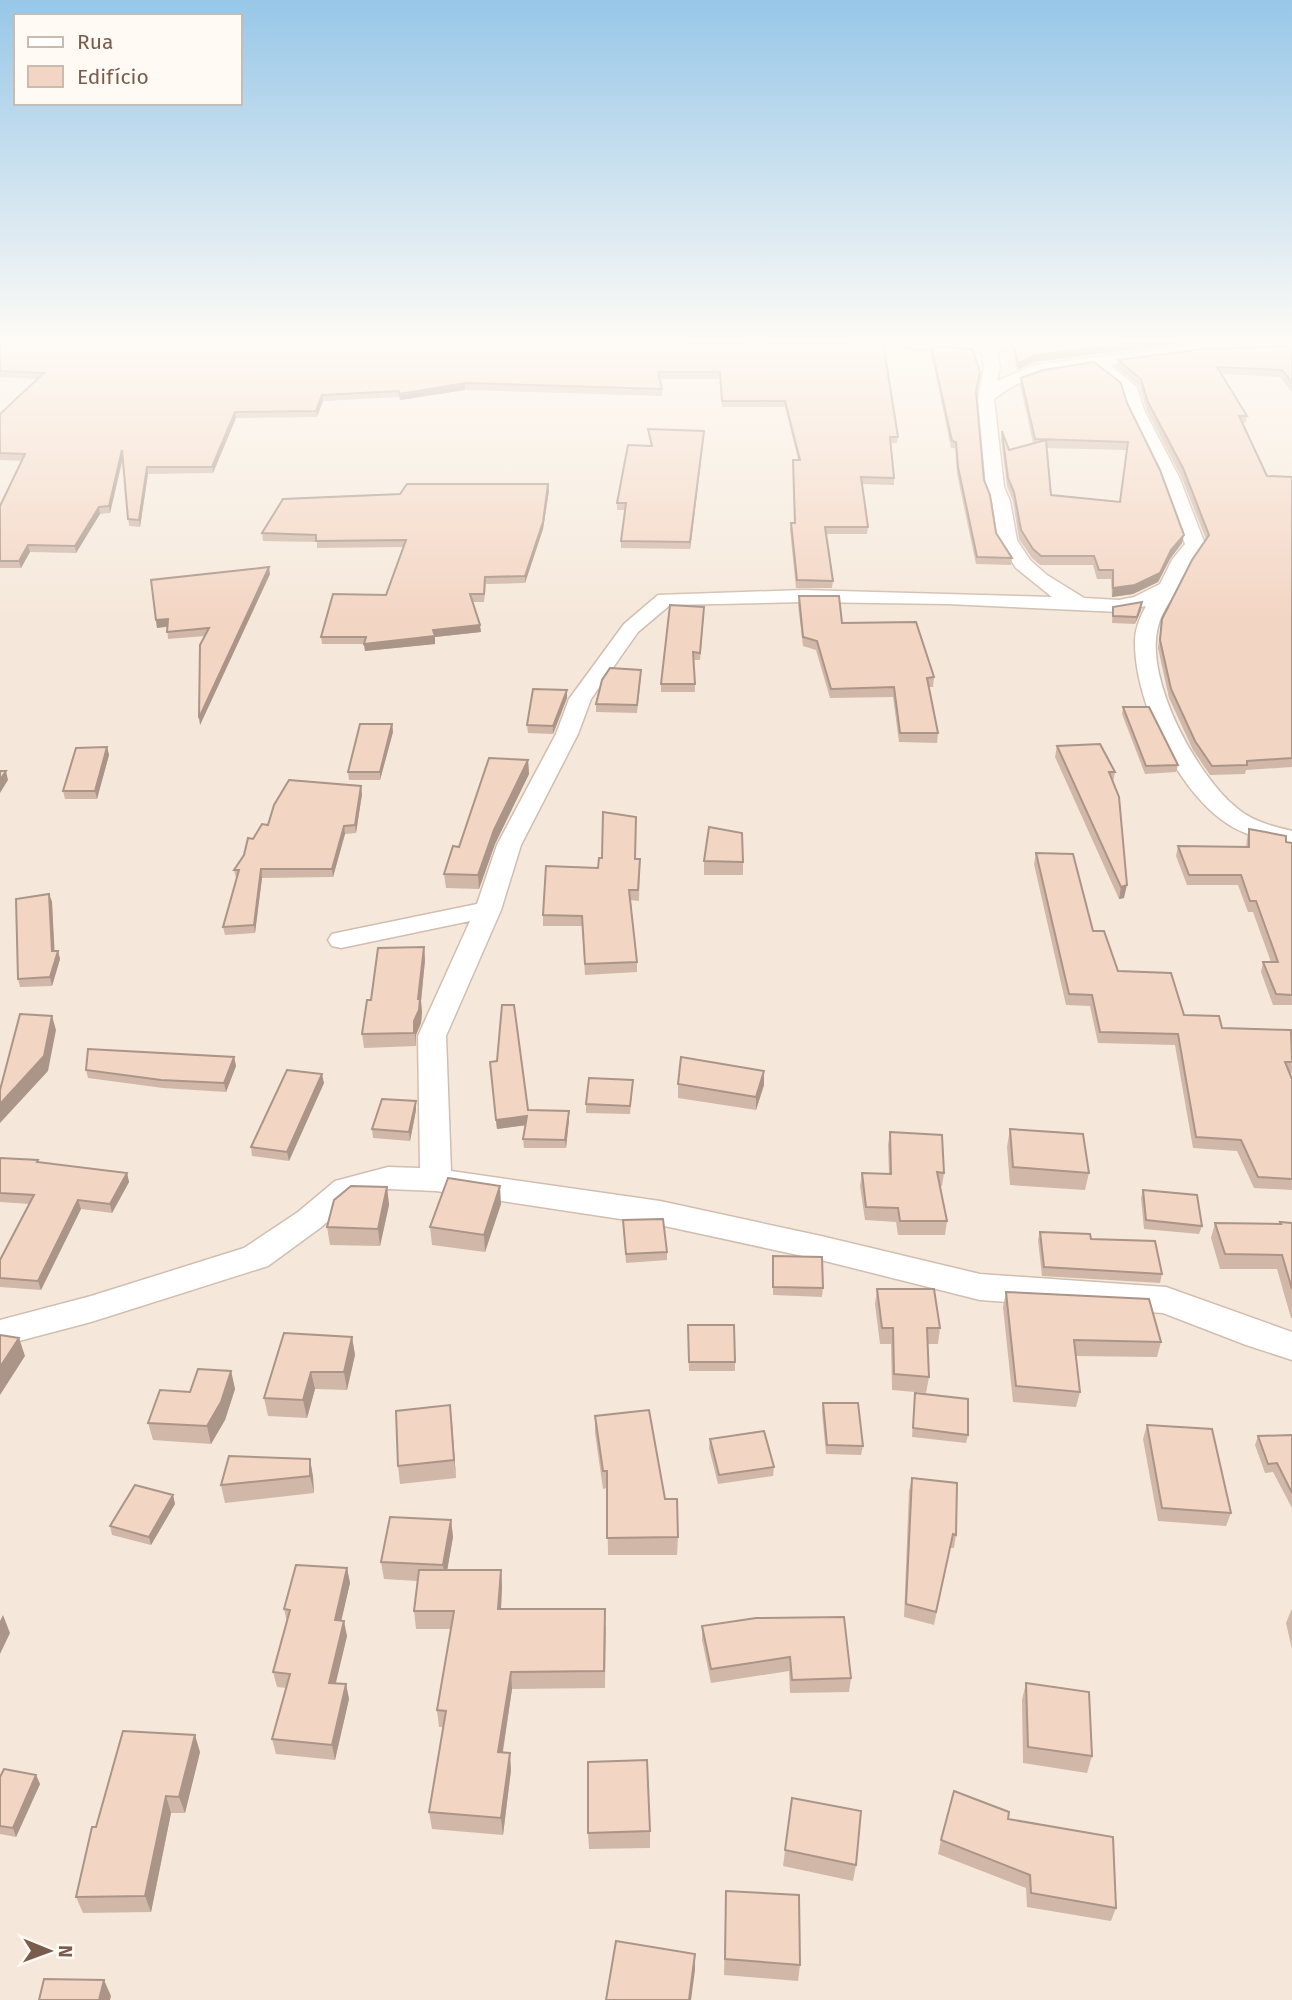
<svg xmlns="http://www.w3.org/2000/svg" width="1292" height="2000" viewBox="0 0 1292 2000" font-family="'Fira Sans',sans-serif">
  <rect width="100%" height="100%" fill="#fdf6ec"/>
  <!-- residential -->
  <path fill="#f5e8da" d="M0,340H1292V2000H0Z"/>
  <g fill="none" stroke-linecap="round" stroke-linejoin="round">
    <!-- minor casing -->
    <g stroke="#d1beb0" stroke-width="3">
      <path id="minor" d="M758,340H865L857,345L765,346L760,344Z
        M869,340H934L988,344L1001,340H1024L997,351L1000,367L997,381L1035,365L1204,343L1292,340V350L1204,353L1110,365L1137,387L1144,410L1179,477L1205,544C1201,554 1194,556 1189,565C1186,569 1185,575 1183,580C1175,596 1162,609 1158,627C1144,679 1197,777 1238,809C1254,822 1272,826 1292,831V845C1267,840 1243,836 1222,820C1175,786 1134,699 1135,641C1135,629 1140,617 1146,606L1119,612L947,604L803,602L670,605L638,632L591,699L578,734L521,845L501,910L446,1036L451,1171L660,1201L821,1236L980,1274L1166,1287L1292,1332V1360L1246,1345L1163,1313L980,1300L821,1260L660,1225L436,1191L388,1189L357,1197L320,1228L268,1266L91,1322L0,1346V1320L91,1296L244,1248L298,1212L335,1181L388,1167L420,1168L418,1036L470,921L341,948L332,946L328,940L332,934L341,932L477,904L497,845L556,734L569,699L624,624L658,595L803,590L1052,597L1016,568L998,540L992,501L986,487L978,398L984,367L982,353L877,345ZM1093,367L1122,389L1128,410L1161,477L1185,544L1172,560L1160,584L1134,597L1119,600L1084,598L1047,575L1030,560L1017,540L1010,501L1004,487L994,399C1029,372 1051,373 1093,367Z"/>
    </g>
    <!-- minor -->
    <use href="#minor" fill="#fff" fill-rule="evenodd"/>
  </g>
  <!-- wall -->
  <path fill="#d1b7a8" fill-rule="evenodd" d="M0,340L233,345L742,344L740,340H760L898,437L897,443H891L894,478V485L862,484L868,527L867,534H826L833,581L832,588H796L790,530L791,523H795L793,460H798L785,407H722L719,379H660L662,389V396L465,390L400,400L399,397L323,401L317,417L236,418L213,473L148,474L140,527L129,526L123,459L110,513L100,514L76,553L30,552L21,568H0V506L22,461L0,460V414L38,379L0,377Z
    M1014,340H1219H1204L1035,362L1017,370L1012,348Z
    M931,346L976,394L984,480L996,533L1012,558L1011,565L976,564L957,474L955,448H951L931,352Z
    M1292,346V392L1280,377L1222,374L1247,416L1245,423H1242L1267,476L1292,477V767L1246,770L1245,774L1210,775L1193,750L1169,698L1158,648L1162,619L1206,539L1181,476L1146,409L1140,386L1116,367L1118,360Z
    M1021,378L1127,403L1182,543L1170,559L1158,582L1133,594L1112,597L1111,579H1097L1093,565H1040L1032,558L1019,539L1013,501L1007,486L1001,439L1002,431L1009,450L1033,443L1020,385ZM1046,448L1126,450L1120,502L1051,495Z
    M648,429L704,437L690,549L621,548V541L625,510H617V503L651,446Z
    M548,484L549,491L543,529L525,583L486,584L484,602H472L481,632L435,637V644L365,651L364,644H322L321,637L386,595L403,547L317,548V542L263,541L262,533L400,494Z
    M270,574L200,725L205,636L168,639L167,627L157,628L156,620Z
    M799,596L842,623L934,677L933,687H929L938,733L937,743L899,742L893,697L830,698L816,650L803,646L798,605Z
    M1113,607L1141,610L1135,624L1112,623Z
    M704,614L700,660H694L695,692H661V684Z
    M641,677L637,713L596,712V704Z
    M567,698L553,734L528,733L527,725Z
    M1123,707L1178,765L1176,772L1145,774L1122,714Z
    M392,724L393,732L380,780H349L348,772Z
    M1057,746L1115,772L1113,782L1124,898L1119,899L1055,757Z
    M107,747L109,755L97,799H65L63,791Z
    M528,760L529,774L495,844L479,889L446,888L444,874L459,847Z
    M362,794L356,833L345,834L333,877L262,878L255,933L225,935L223,927L237,878H236L234,870L253,839L268,825Z
    M1249,829L1286,842L1292,843V1005H1273L1261,972L1263,962H1271L1253,912H1248L1238,885H1187L1176,856L1178,846L1246,847L1247,838Z
    M1036,853L1093,931L1118,971L1184,1015L1222,1028L1292,1033V1073H1290L1292,1079V1190L1254,1188L1237,1151L1193,1148L1175,1045L1098,1043L1090,1006L1066,1005L1034,864Z
    M635,859H640L639,901L630,900L637,962V972L585,975L582,926H543V915L598,868Z
    M704,861L743,862V875H704Z
    M49,894L52,902L54,951H58L60,959L52,986L20,987L18,979Z
    M424,947L425,960L421,1001L422,1013L421,1023L416,1035V1046L364,1048L362,1034L371,1000Z
    M234,1057L236,1066L226,1092L163,1088L88,1078L86,1070Z
    M490,1062L528,1110L569,1111V1120L566,1148H524L523,1139L526,1125L497,1129Z
    M764,1071V1085L756,1110L678,1098V1084Z
    M633,1080L630,1114L586,1113V1104Z
    M324,1083L289,1161L252,1156L251,1147Z
    M416,1110L410,1141L373,1138L372,1129Z
    M1010,1129L1089,1173L1085,1190L1010,1185L1007,1147Z
    M890,1132L944,1173L942,1186H940L947,1221L945,1235H898L896,1222L865,1220L860,1186L862,1173L889,1174L888,1145Z
    M0,1158L127,1173L129,1182L112,1213L81,1209L41,1290L0,1287V1260L30,1204L0,1202Z
    M387,1187L389,1205L380,1246L330,1245L327,1227Z
    M1143,1190L1202,1226L1199,1234L1144,1229L1141,1198Z
    M501,1204L485,1252L432,1245L430,1227Z
    M623,1220L667,1252V1260L626,1263Z
    M1280,1222L1292,1223V1318H1291L1277,1269H1220L1211,1238L1215,1223L1280,1224Z
    M1040,1232L1091,1239L1162,1274L1160,1283L1042,1276L1038,1240Z
    M773,1256L823,1288L822,1297L773,1295Z
    M877,1289L940,1328L938,1344H927L929,1377L926,1393L892,1390L891,1344H880L875,1304Z
    M1006,1292L1161,1342L1157,1357L1076,1356L1080,1392L1076,1407L1013,1402L1003,1307Z
    M688,1325L735,1362V1371H689Z
    M352,1337L355,1355L347,1390L315,1389L307,1418L268,1416L264,1398Z
    M231,1371L235,1389L225,1420L211,1444L153,1440L148,1423L190,1392Z
    M915,1393L968,1435L966,1443L912,1437Z
    M823,1403L863,1446L861,1455L826,1454L822,1412Z
    M450,1405L456,1478L400,1484L398,1466Z
    M595,1416L665,1499L678,1537L677,1555H608L607,1488L603,1489L595,1433Z
    M1147,1425L1231,1513L1226,1526L1158,1521L1143,1439Z
    M1292,1435V1508L1273,1472L1265,1473L1255,1445L1258,1436Z
    M710,1439L774,1467L773,1476L718,1484L709,1448Z
    M310,1459L313,1477L314,1493L225,1503L221,1485Z
    M912,1478L956,1535L954,1548H950L934,1625L904,1617L909,1491Z
    M173,1495L175,1504L151,1545L112,1535L110,1526Z
    M451,1520L453,1537L447,1570H501L502,1587L501,1609L606,1626L605,1688L512,1689L503,1752L511,1770L503,1835L432,1829L429,1812L444,1727H439L437,1710L451,1629H416L414,1611L417,1581L384,1579L381,1562Z
    M347,1568L350,1583L341,1620L347,1636L336,1683L346,1684L349,1699L335,1760L276,1754L272,1739L287,1688L277,1687L273,1672L287,1622L284,1609Z
    M1292,1608V1649L1286,1623Z
    M702,1626L851,1678L849,1692L790,1693L789,1671L711,1683L702,1640Z
    M1026,1683L1092,1756L1087,1773L1023,1763L1022,1700Z
    M200,1752L185,1813H171L151,1912L83,1913L76,1897L96,1827Z
    M36,1775L40,1784L16,1837L0,1834V1777Z
    M792,1798L856,1865L853,1881L783,1866Z
    M650,1831V1848L589,1849L588,1833Z
    M941,1840L1116,1908L1111,1921L1027,1907L1026,1888L938,1854Z
    M726,1891L800,1965L798,1981L724,1975Z"/>
  <!-- shaded-wall -->
  <path fill="#aa9588" d="M1154,340H1204L1035,362L1017,370L1018,363L1036,355Z
    M465,383V390L400,400L399,394Z
    M322,395L323,401L317,417L316,411Z
    M235,412L236,418L213,473L212,467Z
    M704,431V437L690,549V542Z
    M122,450L123,456L110,513L109,506Z
    M147,467L148,474L140,527L139,520Z
    M548,484L549,491L543,529L525,583V576Z
    M99,507L100,514L76,553L75,546Z
    M1184,535L1182,543L1170,559L1158,582L1133,594L1112,597L1113,588L1171,550Z
    M28,545L30,552L21,568L19,561Z
    M269,567L270,574L200,725L199,718Z
    M1142,602L1141,610L1135,624L1137,617Z
    M168,619L169,626L157,628L156,620Z
    M480,625L481,632L435,637V644L365,651L364,644L433,630Z
    M567,690V698L553,734V726Z
    M392,724L393,732L380,780V772Z
    M107,747L109,755L97,799L95,791Z
    M528,760L529,774L495,844L479,889L478,875L494,830Z
    M6,771L8,780L0,793V780Z
    M361,786L362,794L356,833L355,825Z
    M344,826L345,834L333,877L332,869Z
    M261,869L262,878L255,933L254,925Z
    M1127,885L1124,898L1119,899L1121,887Z
    M49,894L52,902L55,959L52,951Z
    M424,947L425,960L421,1001L422,1013L421,1023L416,1035V1046L414,1021Z
    M58,951L60,959L52,986L50,977Z
    M52,1016L56,1030L48,1071L0,1123V1104Z
    M234,1057L236,1066L226,1092L224,1083Z
    M764,1071V1085L756,1110V1097Z
    M322,1074L324,1083L289,1161L287,1152Z
    M416,1101V1110L410,1141L409,1132Z
    M569,1111V1120L566,1148L565,1140Z
    M527,1116V1125L497,1129L496,1120Z
    M127,1173L129,1182L112,1213L110,1204Z
    M500,1186L501,1204L485,1252L484,1235Z
    M387,1187L389,1205L380,1246L378,1229Z
    M78,1200L81,1209L41,1290L38,1281Z
    M352,1337L355,1355L347,1390L344,1372Z
    M19,1338L25,1356L0,1395V1367Z
    M231,1371L235,1389L225,1420L211,1444L207,1426Z
    M311,1372L315,1389L307,1418L303,1400Z
    M450,1405L452,1422L456,1478L454,1460Z
    M310,1459L313,1477L314,1493L310,1476Z
    M173,1495L175,1504L151,1545L149,1537Z
    M451,1520L453,1537L445,1583L443,1565Z
    M347,1568L350,1583L338,1635L335,1620Z
    M501,1570L502,1587L500,1627L498,1609Z
    M3,1615L10,1633L0,1654V1621Z
    M344,1621L347,1636L332,1698L329,1683Z
    M511,1672L512,1689L500,1769L498,1752Z
    M346,1684L349,1699L335,1760L332,1745Z
    M195,1735L200,1752L185,1813L179,1797Z
    M510,1753L511,1770L503,1835L501,1818Z
    M36,1775L40,1784L16,1837L13,1828Z
    M166,1796L171,1813L151,1912L145,1896Z
    M695,1954V1970L691,2000H689Z
    M104,1980L111,1996L110,2000H99Z"/>
  <!-- building -->
  <path fill="#f3d5c3" stroke="#aa9588" stroke-width="2" d="M0,340H233V345L238,340H683V344H744L743,340H760L765,343H848L856,340H878L883,342L898,437H890L894,478L861,477L868,527H825L833,581L797,580L791,523H795L793,460H800L785,401H722L720,372H658L662,389L465,383L399,394V391L322,395L316,411L235,412L212,467H147L139,520L128,519L122,450L109,506L99,507L75,546L28,545L19,561H0V506L25,454L0,453V414L44,373L0,371Z
    M1014,340H1154L1036,355L1018,363L1013,341Z
    M931,346L972,349L980,372L976,392L984,480L990,495L996,533L1012,558L977,557L958,467L956,442L952,441Z
    M1292,346V382L1282,370L1217,367L1247,416H1239L1267,476L1292,477V758L1247,761V765L1212,766L1195,741L1171,689L1160,640L1162,619L1192,560L1209,535L1183,468L1148,402L1141,379L1118,360L1206,349Z
    M1094,362L1121,383L1127,403L1160,470L1184,535L1171,550L1160,573L1135,585L1113,588V570H1099L1094,556H1041L1033,549L1021,530L1014,492L1008,478L1002,431L1009,450L1046,440L1051,495L1120,502L1128,442L1035,439L1021,378L1043,370Z
    M648,429L704,431L690,542L621,541L626,503H617L628,445L652,446Z
    M407,484H548L543,522L525,576L485,577L484,594H470L480,625L433,630L435,636L364,644L366,637H321L333,594L386,595L406,540L316,541V535L262,533L283,499L400,494Z
    M269,567L199,718L200,645L209,628L167,632L168,619L156,620L151,580Z
    M799,596H839L842,623L916,622L934,677L927,678L938,733H900L894,687L831,689L817,641L803,637Z
    M1142,602L1137,617L1113,616V607Z
    M670,605L704,607L700,653L693,652L695,684H661Z
    M610,668L641,670L637,705L596,704L602,680Z
    M533,689L567,690L553,726L527,725Z
    M1123,707H1149L1178,765L1146,766Z
    M360,724H392L380,772H348Z
    M1100,744L1115,772H1109L1119,797L1127,885L1121,887L1057,746Z
    M107,747L95,791H63L76,748Z
    M489,758L528,760L494,830L478,875L444,874L453,846L459,847Z
    M0,771H6L0,780Z
    M289,780L361,786L355,825L344,826L332,869H261L254,925L223,927L239,870H234L244,855L248,838L253,839L262,824L268,825L274,805Z
    M603,812L636,817L635,859H640L638,890H629L637,962L585,964L582,916L543,915L546,866L598,868L599,858H602Z
    M709,827L742,833L743,862L704,861Z
    M1249,829L1286,836V842L1292,843V995L1276,994L1263,962H1278L1256,901H1250L1241,875H1189L1178,846L1249,847Z
    M1036,853L1073,854L1093,931H1104L1118,971L1171,973L1184,1015L1219,1016L1222,1028L1291,1030L1292,1062H1285L1292,1079V1179L1258,1177L1241,1140L1196,1137L1178,1034L1100,1032L1092,995L1069,994Z
    M49,894L52,951H58L50,977L18,979L16,899Z
    M424,947L418,999H420L419,1010L414,1021V1033L362,1034L367,1000H371L378,948Z
    M502,1005H514L528,1110L569,1111L565,1140L523,1139L527,1116L496,1120L490,1062L497,1061Z
    M20,1014L52,1016L44,1056L0,1104V1090Z
    M88,1049L234,1057L224,1083L161,1080L86,1070Z
    M681,1057L764,1071L756,1097L678,1084Z
    M287,1070L322,1074L287,1152L251,1147Z
    M589,1078L633,1080L630,1106L586,1104Z
    M382,1099L416,1101L409,1132L372,1129Z
    M1010,1129L1083,1134L1089,1173L1013,1167Z
    M890,1132L942,1135L944,1173L937,1172L947,1221H900L898,1208L866,1207L862,1173L891,1174Z
    M0,1158L38,1160L37,1162L127,1173L110,1204L78,1200L38,1281L0,1278V1260L34,1195L0,1193Z
    M448,1178L500,1186L484,1235L430,1227Z
    M351,1186L387,1187L378,1229L327,1227L334,1200Z
    M1143,1190L1197,1195L1202,1226L1146,1220Z
    M663,1219L667,1252L626,1254L623,1220Z
    M1280,1222L1292,1223V1289L1282,1255L1225,1254L1215,1223L1281,1224Z
    M1040,1232L1090,1234L1091,1239L1155,1241L1162,1274L1044,1267Z
    M773,1256L822,1257L823,1288L773,1287Z
    M877,1289H934L940,1328H927L929,1377L894,1374L893,1328H882Z
    M1006,1292L1149,1299L1161,1342L1074,1340L1080,1392L1016,1386Z
    M688,1325H734L735,1362H689Z
    M284,1333L352,1337L344,1372H311L303,1400L264,1398Z
    M0,1335L19,1338L0,1367Z
    M198,1369L231,1371L221,1402L207,1426L148,1423L160,1390L190,1392Z
    M915,1393L968,1399V1435L913,1428Z
    M823,1403H858L863,1446L827,1445Z
    M450,1405L454,1460L398,1466L396,1411Z
    M649,1410L665,1499H677L678,1537L607,1538V1471H603L595,1416Z
    M1147,1425L1212,1429L1231,1513L1162,1508Z
    M764,1431L774,1467L719,1475L710,1439Z
    M1292,1435V1493L1277,1463L1268,1464L1258,1436Z
    M229,1456L310,1459V1476L221,1485Z
    M912,1478L957,1483L956,1535L953,1534L936,1612L906,1604Z
    M135,1485L173,1495L149,1537L110,1526Z
    M390,1517L451,1520L443,1565L381,1562Z
    M296,1565L347,1568L335,1620L344,1621L329,1683L346,1684L332,1745L272,1739L290,1674L273,1672L290,1610L284,1609Z
    M419,1570H501L498,1609H605L604,1671L511,1672L498,1752L510,1753L501,1818L429,1812L446,1711L437,1710L454,1611H414Z
    M844,1617L851,1678L792,1680L790,1657L711,1669L702,1626L756,1618Z
    M1026,1683L1089,1692L1092,1756L1028,1747Z
    M123,1731L195,1735L179,1797L166,1796L145,1896L76,1897L92,1827H96Z
    M647,1760L650,1831L588,1833V1762Z
    M4,1769L36,1775L13,1828L0,1826V1777Z
    M954,1791L1009,1812L1008,1819L1113,1837L1116,1908L1031,1893L1030,1875L941,1840Z
    M792,1798L861,1811L856,1865L785,1850Z
    M726,1891L799,1895L800,1965L725,1959Z
    M616,1941L695,1954L689,2000H606Z
    M44,1979L104,1980L99,2000H39Z"/>
  <!-- sky -->
  <linearGradient id="sky" x2="0" y2="1"><stop stop-color="#97c7e8"/><stop offset="0.55" stop-color="#fefbf6"/><stop offset="1" stop-color="#fefbf6" stop-opacity="0"/></linearGradient>
  <rect width="1292" height="620" fill="url(#sky)"/>
  <!-- legend -->
  <rect x="14" y="14" width="228" height="91" fill="#fffaf3" stroke="#cabbb1" stroke-width="2"/>
  <rect x="28" y="37" width="35" height="10" fill="#ffffff" stroke="#cabbb1" stroke-width="2"/>
  <text x="77" y="49" font-size="21" fill="#7a5c4d">Rua</text>
  <rect x="28" y="66" width="35" height="21" fill="#f3d5c3" stroke="#cabbb1" stroke-width="2"/>
  <text x="77" y="84" font-size="21" fill="#7a5c4d">Edifício</text>
  <!-- north arrow -->
  <g transform="translate(49 1951) rotate(91)" stroke="#fffaf3" stroke-width="5" paint-order="stroke">
  <path d="M0-5L12 26L0 18L-12 26Z" fill="#7a5c4d"/>
  <text y="-10" font-size="19" font-weight="bold" text-anchor="middle" fill="#7a5c4d">N</text>
  </g>
</svg>
